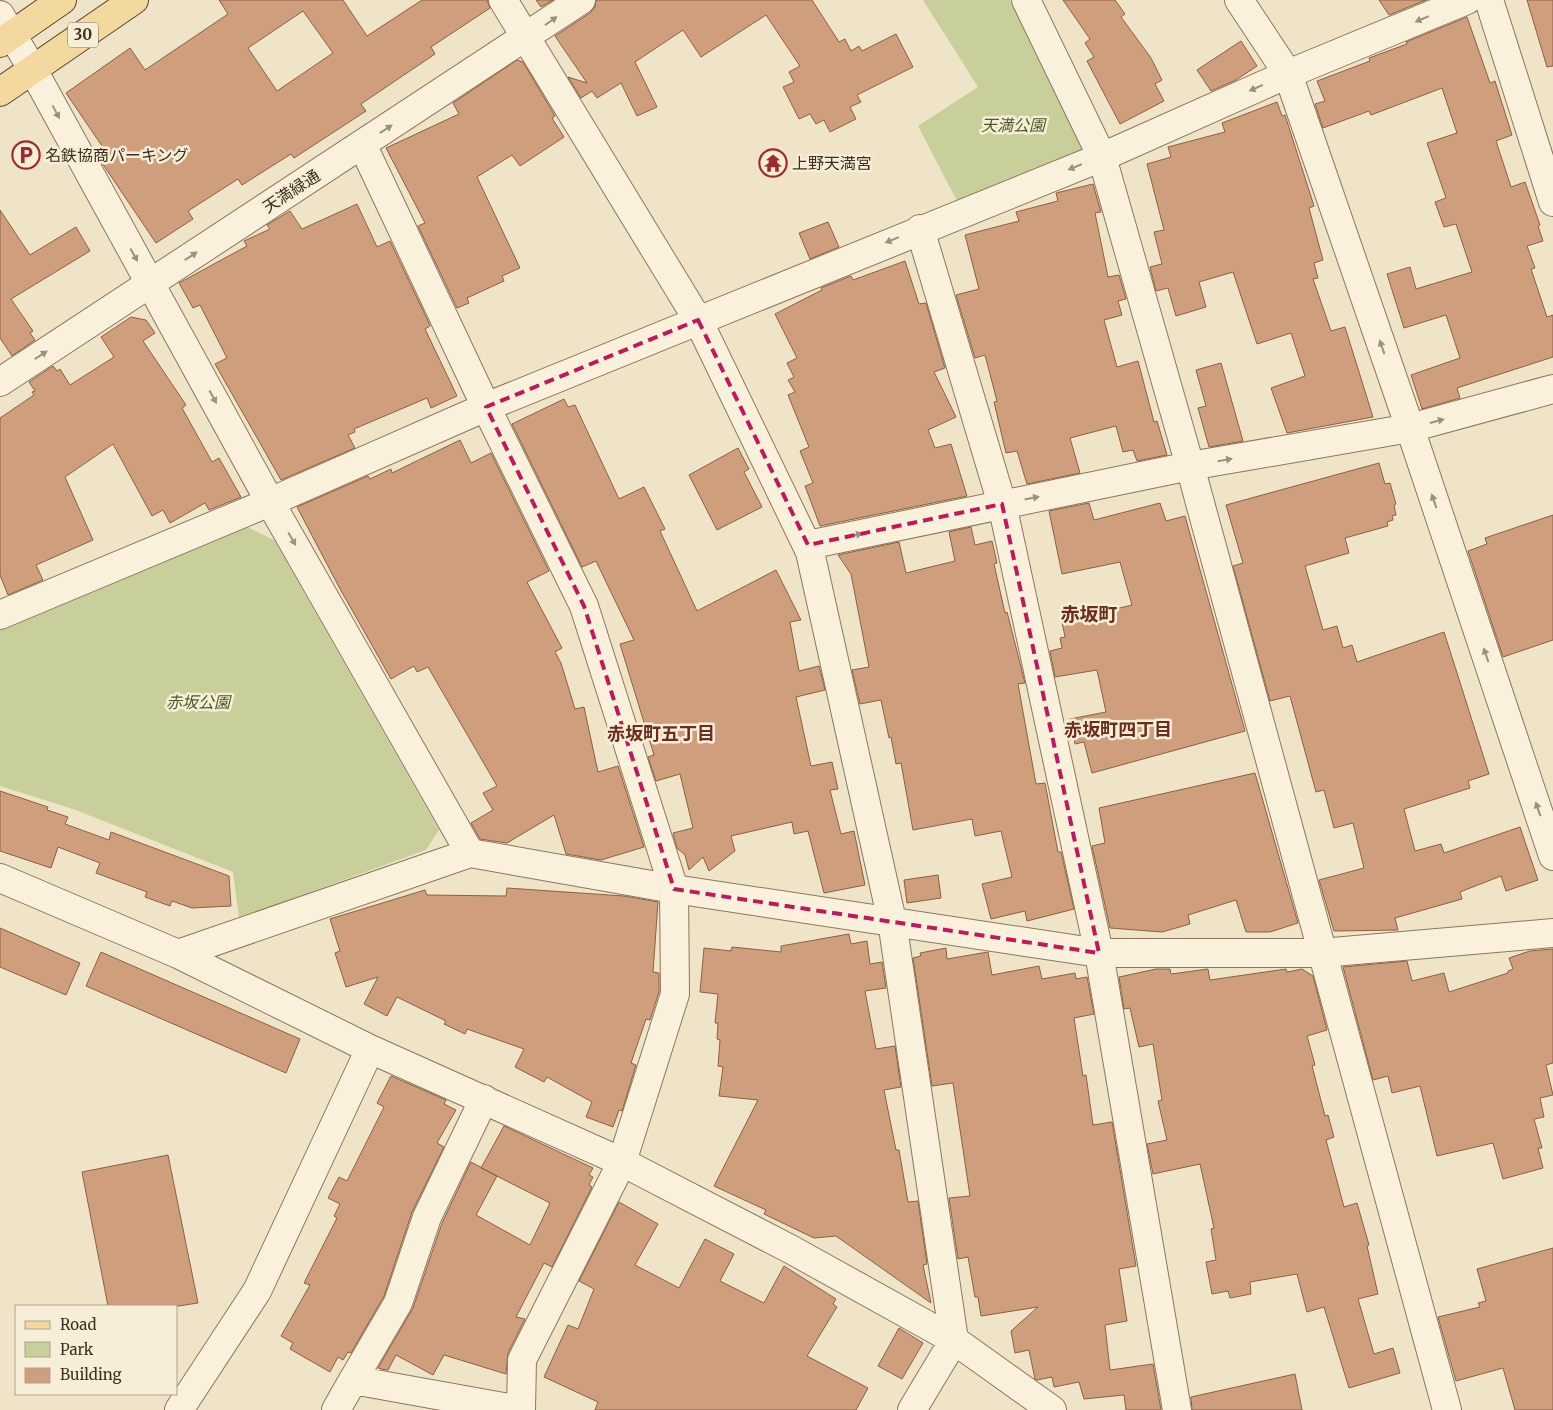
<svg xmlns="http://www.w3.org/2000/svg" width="1553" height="1410" viewBox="0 0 1553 1410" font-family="Merriweather,'Noto Sans JP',serif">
  <rect width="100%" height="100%" fill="#f0e4c8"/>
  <!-- green -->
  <path fill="#c9cf9b" d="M923,0H1010L1085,151L957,201L918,126L978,87Z
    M243,525L274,540L439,830L426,850L239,918L233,872L73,809L0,786V627Z"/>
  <!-- building -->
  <path fill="#cf9f7d" stroke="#8d5f41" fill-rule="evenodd" d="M219,0H343L367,36L422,0H487L490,8L431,47L435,54L361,104L366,111L294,158L291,154L242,185L238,179L188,211L193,219L156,243L100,160L95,151L102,146L66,93L130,48L145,70L228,14ZM303,11L333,53L277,91L248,48Z
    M536,0H553L541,7Z
    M596,0H812L839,42L845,39L851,51L859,46L862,51L896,34L913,67L857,95L861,102L850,107L856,119L830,132L824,120L816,124L810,114L799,119L783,87L794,82L789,72L800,66L766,15L701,57L683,30L635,62L657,107L637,116L621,83L597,98L592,91L581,98L568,77L587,83L555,36L590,13L595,7Z
    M1063,0H1115L1125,14L1121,17L1151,58L1162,80L1155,84L1164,101L1120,124L1087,61L1094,57L1085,43L1090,39Z
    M1379,0H1426L1389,15Z
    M1527,0H1553V66L1547,67Z
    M1467,17L1490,83L1495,81L1512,135L1496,141L1511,187L1525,182L1540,225L1538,226L1543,241L1527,246L1535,268L1531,269L1547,317L1553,315V357L1457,388L1460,398L1422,409L1411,375L1460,358L1446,315L1404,328L1387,274L1410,267L1416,289L1472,272L1456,224L1444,227L1435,202L1446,198L1427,143L1457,133L1442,88L1371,115L1369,111L1323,128L1315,104L1325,101L1317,81L1370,61L1369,58L1407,44L1406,42Z
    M1241,41L1257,66L1236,80L1211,91L1197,70Z
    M517,60L523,62L555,116L552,118L564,137L520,166L512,155L477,177L520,268L502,276L504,281L467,298L469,303L457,308L418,226L425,223L386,148L459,114L453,103Z
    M1277,102L1282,116L1285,115L1314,206L1309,208L1323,260L1314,263L1318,278L1313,279L1331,331L1345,327L1373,417L1287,433L1271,388L1305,376L1291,333L1257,344L1233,272L1199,282L1206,307L1176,316L1168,288L1156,291L1150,267L1162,264L1154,232L1164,230L1147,164L1171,157L1168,147L1225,132L1222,123Z
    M1093,184L1101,212L1095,213L1108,277L1119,275L1126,299L1118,301L1122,315L1104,320L1117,367L1138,361L1154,422L1157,421L1167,455L1137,461L1133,450L1123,452L1116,426L1070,438L1080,473L1027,484L1017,451L1006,453L994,402L997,401L985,355L975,358L956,295L979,289L965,235L1019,221L1016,212L1058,201L1056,193Z
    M357,204L377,247L390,241L428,321L430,326L425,329L457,396L431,408L427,398L354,429L355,432L348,435L355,448L281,480L215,364L227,358L200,305L193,308L179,283L247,246L244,241L270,229L267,225L290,211L302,229Z
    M0,210L30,255L76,227L90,251L11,299L33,331L30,333L35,340L12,356L0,338Z
    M828,222L839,247L810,259L799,233Z
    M905,261L919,304L926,303L945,368L934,372L956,417L928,430L935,448L951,444L967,496L820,526L805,486L813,483L800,451L809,447L788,395L795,392L788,380L794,377L787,363L797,358L775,314L822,290L821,288L851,276L853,280Z
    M131,317L146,320L155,333L143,341L186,405L182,408L212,462L219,458L241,497L209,510L205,503L170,523L163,510L152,516L113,444L65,477L93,540L36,565L43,580L8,595L0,575V418L34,395L32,392L35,391L29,382L53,366L57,371L60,369L70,385L114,357L101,337Z
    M1221,363L1243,441L1209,447L1198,408L1206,406L1196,370Z
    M564,399L568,407L575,405L619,499L644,487L665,529L660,531L697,611L776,570L801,620L790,622L799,671L819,666L825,690L796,697L811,766L832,762L838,789L830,790L841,834L854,831L865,885L824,893L808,831L794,834L792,822L731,836L735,851L709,871L703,857L689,870L685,855L677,848L673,833L693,828L680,774L656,781L648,757L654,755L620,644L634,640L596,561L582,567L512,424Z
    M460,440L471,463L491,453L549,571L527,582L562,648L555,652L561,663L575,709L584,707L598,772L618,766L644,847L601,860L566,854L554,815L507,843L480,839L471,823L493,810L483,793L497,786L428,667L417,672L414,666L391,679L339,587L297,507L368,476L370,479L391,469L392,473Z
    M738,448L749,469L744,472L762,507L717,530L689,475Z
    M1379,463L1385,484L1390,483L1396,504L1394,505L1396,515L1392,516L1393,520L1387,522L1388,526L1345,538L1349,553L1305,566L1323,630L1337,626L1343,648L1352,645L1357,662L1444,632L1489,774L1468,781L1470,788L1404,809L1415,851L1441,844L1444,853L1520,827L1538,880L1506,891L1501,876L1460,892L1462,899L1395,918L1398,930L1334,931L1319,880L1364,868L1353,823L1334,828L1324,790L1316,792L1290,696L1270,701L1233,566L1243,563L1226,505Z
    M1089,503L1094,520L1160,503L1166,521L1185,516L1245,731L1092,773L1084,742L1075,744L1070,719L1106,712L1097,670L1055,677L1050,651L1062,648L1060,638L1065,637L1062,622L1132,605L1120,562L1062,574L1049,511Z
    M1553,515V640L1503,657L1468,551L1487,544L1485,538Z
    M971,527L975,545L992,541L997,563L994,564L1005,613L1007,612L1025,683L1018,684L1036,784L1045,783L1058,852H1061L1074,909L1027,921L1025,911L991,919L982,884L1012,877L1001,831L975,836L972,819L913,830L901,763L896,764L891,737L889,738L881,700L860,704L852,670L869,667L851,574L838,555L899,542L906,573L955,561L949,532Z
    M1255,773L1298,923L1270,932H1246L1236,900L1188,915L1190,924L1162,932L1110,928L1092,846L1105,843L1099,808Z
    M0,791L48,807L47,810L68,817L65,824L109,840L111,832L229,876L231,906L192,908L172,901L170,906L145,897L147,892L96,873L100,863L58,847L51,868L0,851Z
    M938,875L941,898L907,903L904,880Z
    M507,888L624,896L658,902L653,972L659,973V992L650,1020L646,1019L631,1063L636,1065L622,1111L619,1110L613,1127L586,1117L592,1102L547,1077L544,1082L515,1067L524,1049L467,1029L465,1034L444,1024L446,1021L397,997L387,1016L364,1004L378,977L346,987L335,953L340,951L330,919L425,890L427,895L506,896Z
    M0,928L80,963L66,995L0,967Z
    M849,934L851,944L867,941L870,964L882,962L886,988L865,991L876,1049L895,1046L901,1087L884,1090L896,1150H899L908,1202L918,1201L927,1264L923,1265L931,1303L836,1236L814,1238L764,1214L766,1210L714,1186L758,1100L719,1096L723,1067L718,1066L720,1040L717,1039L718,1023H715L718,994L700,992L704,948L731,951L732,947L781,952V946Z
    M946,948L947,959L988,952L992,975L1039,966L1042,979L1075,973L1076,979L1087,977L1094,1014L1074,1018L1083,1076L1086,1075L1093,1125L1112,1122L1136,1266L1119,1269L1127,1321L1105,1325L1110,1370L1153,1364L1161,1410H1126L1124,1395L1084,1399L1079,1382L1054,1387L1052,1377L1037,1380L1035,1379L1029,1350L1015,1353L1011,1331L1038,1307L981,1316L978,1297H975L968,1257L958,1259L949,1198L970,1196L953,1083L932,1086L913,958L921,956L920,953Z
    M1553,949V1063L1546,1065L1553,1095L1540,1098L1544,1117L1534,1119L1542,1148H1538L1543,1168L1503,1179L1493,1143L1437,1156L1420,1086L1392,1093L1388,1076L1373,1080L1343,967L1407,961L1412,981L1444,973L1449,992L1508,973V971L1513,969L1509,958L1530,951Z
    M101,952L300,1039L286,1073L86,986Z
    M1156,969H1170L1171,974L1208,969L1210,980L1286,969L1287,972L1302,969L1313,976L1327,1030L1307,1036L1315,1065L1312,1066L1325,1116L1328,1115L1334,1137L1326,1140L1344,1207L1357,1203L1369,1245L1367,1246L1378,1294L1358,1299L1374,1354L1393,1348L1400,1373L1349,1388L1324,1307L1307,1312L1297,1274L1250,1282L1251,1294L1230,1298L1228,1291L1212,1294L1206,1262L1216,1260L1211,1229L1214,1228L1200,1164L1153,1174L1147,1144L1167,1140L1158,1101L1162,1100L1153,1044L1139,1047L1130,1008L1124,1009L1119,977Z
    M391,1076L446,1100L444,1104L456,1110L437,1143L444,1147L412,1212L384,1296L351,1353L348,1352L343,1360L338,1357L330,1372L290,1349L293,1343L281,1336L310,1285L304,1283L337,1218L334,1216L340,1204L328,1198L339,1177L347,1181L384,1107L377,1103Z
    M504,1126L593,1168L589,1175L593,1177L589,1185L592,1187L552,1267L544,1263L516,1317L525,1319L508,1353L506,1374L444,1355L433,1375L396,1355L388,1370L381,1369L378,1368L413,1308L442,1223L471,1162L497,1176L476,1215L530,1245L550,1203L481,1168Z
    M168,1155L198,1303L178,1306H108L82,1172Z
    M619,1202L658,1224L635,1265L679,1288L705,1239L734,1254L720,1281L764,1303L784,1266L836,1299L833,1304L837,1307L807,1356L868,1388L856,1410H595L598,1402L544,1377L568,1325L578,1329L594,1289L579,1281Z
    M1553,1248V1410H1515L1503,1368L1456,1381L1438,1317L1480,1307L1478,1303L1486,1301L1477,1269Z
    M899,1328L923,1343L902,1379L878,1366Z
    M1295,1374L1302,1410H1192L1191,1397Z"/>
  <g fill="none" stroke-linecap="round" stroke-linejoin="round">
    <!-- street casing -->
    <g stroke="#8d765c" stroke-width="30">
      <path id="street" d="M503,0L698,320L810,552L892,921L954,1340L912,1410
        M1026,0L1102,157L1190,466L1447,1410
        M1239,0L1288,74L1410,428L1553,856
        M1489,0L1553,202
        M0,15L33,70L270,502L470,853L674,889L1099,953H1321L1553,933
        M362,144L486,407L584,606L674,889L675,994L622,1162L792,1250L954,1340L1052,1410
        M920,229L1002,504L1099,953L1177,1410
        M0,382L581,0
        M808,545L1190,466L1410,428L1553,389
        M0,615L270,502L486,407L1102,157L1288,74L1467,0
        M0,878L178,954L370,1049L622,1162L522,1360L521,1410
        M178,954L470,853
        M353,1380L398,1303L427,1217L484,1099
        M179,1410L257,1291L370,1049
        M336,1410L353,1380L520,1410"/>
    </g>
    <!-- primary casing -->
    <g stroke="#5b4430" stroke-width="30">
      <path id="primary" d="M0,43L62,0
        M0,92L134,0"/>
    </g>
    <!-- street -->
    <use href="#street" stroke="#faf1dc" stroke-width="28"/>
    <!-- primary -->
    <use href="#primary" stroke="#f3d9a0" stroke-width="28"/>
  </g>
  <!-- one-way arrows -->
  <defs><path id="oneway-solid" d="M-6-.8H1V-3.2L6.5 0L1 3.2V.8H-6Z" transform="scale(1.25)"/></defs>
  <g fill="#9c907e">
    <use href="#oneway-solid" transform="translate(1422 19) rotate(157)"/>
    <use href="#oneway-solid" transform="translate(551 21) rotate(-35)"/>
    <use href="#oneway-solid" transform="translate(1256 88) rotate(156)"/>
    <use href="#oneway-solid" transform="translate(56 112) rotate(62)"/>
    <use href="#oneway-solid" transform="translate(386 129) rotate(-33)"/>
    <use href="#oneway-solid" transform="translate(1075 167) rotate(158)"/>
    <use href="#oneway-solid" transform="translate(892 240) rotate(158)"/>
    <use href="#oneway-solid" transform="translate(134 255) rotate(61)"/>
    <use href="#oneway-solid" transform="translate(191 256) rotate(-33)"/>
    <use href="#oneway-solid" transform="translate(1382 347) rotate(-109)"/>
    <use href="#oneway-solid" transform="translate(41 355) rotate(-33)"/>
    <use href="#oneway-solid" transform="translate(213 397) rotate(61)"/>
    <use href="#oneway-solid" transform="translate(1437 421) rotate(-15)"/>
    <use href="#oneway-solid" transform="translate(1225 460) rotate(-10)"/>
    <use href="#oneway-solid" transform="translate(1032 498) rotate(-11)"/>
    <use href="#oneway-solid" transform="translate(1434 501) rotate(-109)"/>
    <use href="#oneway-solid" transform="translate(855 535) rotate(-12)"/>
    <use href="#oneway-solid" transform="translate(292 539) rotate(60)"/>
    <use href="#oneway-solid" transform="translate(1486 655) rotate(-109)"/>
    <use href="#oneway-solid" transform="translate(1538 809) rotate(-109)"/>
  </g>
  <!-- marked area -->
  <path fill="none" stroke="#c2185b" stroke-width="4" stroke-dasharray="10 6" stroke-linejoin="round" d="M698,320L808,545L1002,504L1099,953L674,889L584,606L486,407Z"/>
  <!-- icons -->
  <defs>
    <g id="parking-ring" transform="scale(1.4375)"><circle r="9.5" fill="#f7eed8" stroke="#9e2a2b" stroke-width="1.5"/><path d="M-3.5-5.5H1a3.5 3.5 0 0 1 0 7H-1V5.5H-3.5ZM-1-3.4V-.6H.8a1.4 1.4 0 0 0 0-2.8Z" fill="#9e2a2b"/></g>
    <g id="temple-ring" transform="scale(1.4375)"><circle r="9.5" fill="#f7eed8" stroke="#9e2a2b" stroke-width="1.5"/><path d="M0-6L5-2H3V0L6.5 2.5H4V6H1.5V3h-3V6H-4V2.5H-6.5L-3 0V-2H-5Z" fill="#9e2a2b"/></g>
  </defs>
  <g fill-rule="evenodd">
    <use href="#parking-ring" x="26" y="155"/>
    <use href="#temple-ring" x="773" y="163"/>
  </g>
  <g text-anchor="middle" stroke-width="5" stroke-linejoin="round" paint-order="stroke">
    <!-- shield labels -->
    <rect fill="#f7eed8" stroke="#756857" stroke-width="1" x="68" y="22.5" width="30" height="25" rx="4"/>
    <g font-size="15" font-weight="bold" fill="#3d2e20">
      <text x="83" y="40">30</text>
    </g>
    <!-- park labels -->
    <g font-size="16" font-style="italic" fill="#4d5a26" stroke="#f7eed8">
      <text x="1013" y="131">天満公園</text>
      <text x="198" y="708">赤坂公園</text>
    </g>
    <!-- poi labels -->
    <g font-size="16" fill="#3d2e20" stroke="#f7eed8" text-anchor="start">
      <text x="45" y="161">名鉄協商パーキング</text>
      <text x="792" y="169">上野天満宮</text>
    </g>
    <!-- street labels -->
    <g font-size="16" fill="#3d2e20" stroke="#f7eed8">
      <text transform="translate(291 191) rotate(-33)" y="6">天満緑通</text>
    </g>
    <!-- neighbourhood labels -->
    <g font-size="18" font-weight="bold" fill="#6b2e1e" stroke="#f7eed8">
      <text x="1118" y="736">赤坂町四丁目</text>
      <text x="661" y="740">赤坂町五丁目</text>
    </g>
    <!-- quarter labels -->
    <g font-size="19" font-weight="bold" fill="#6b2e1e" stroke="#f7eed8">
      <text x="1089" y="621">赤坂町</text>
    </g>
  </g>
  <!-- legend -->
  <rect x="15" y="1305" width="162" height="90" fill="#f7eed8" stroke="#ada18e"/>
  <rect x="25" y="1321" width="25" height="8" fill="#f3d9a0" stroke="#ada18e"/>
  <text x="60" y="1330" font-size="15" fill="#3d2e20">Road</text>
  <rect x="25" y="1342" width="25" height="15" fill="#c9cf9b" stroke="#ada18e"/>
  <text x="60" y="1355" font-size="15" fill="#3d2e20">Park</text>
  <rect x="25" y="1368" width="25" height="15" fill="#cf9f7d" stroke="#ada18e"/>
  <text x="60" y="1380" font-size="15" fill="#3d2e20">Building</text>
</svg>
